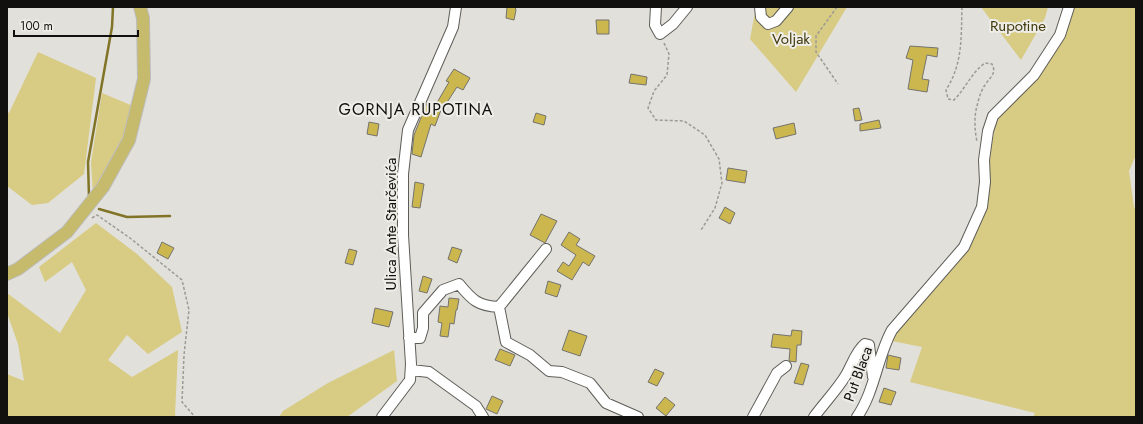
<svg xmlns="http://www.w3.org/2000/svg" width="1143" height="424" viewBox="0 0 1143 424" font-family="Jost,sans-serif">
  <rect width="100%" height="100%" fill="#e1e0da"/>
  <!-- green -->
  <path fill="#d8cb83" d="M756,7H847L796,92L750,39Z
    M981,7H1048L1045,18L1021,60Z
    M1074,7H1136V155L1129,171L1134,207L1136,209V417H1033L1035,413L910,382L922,347L892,341C908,315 929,293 949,270C960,257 972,244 978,228C992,193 986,156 997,121L1068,24Z
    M38,52L96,78L84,174L48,203L32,205L7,186V112L9,113Z
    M102,93L133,106L124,135L93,194L91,162Z
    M96,223L137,254L172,287L182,332L148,354L127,335L108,360L132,377L178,350L175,415L177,417H7V374L24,381L18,344L7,313V293L60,333L86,290L72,262L45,282L39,267Z
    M394,350L397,381L347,417H279L283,411L328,383Z"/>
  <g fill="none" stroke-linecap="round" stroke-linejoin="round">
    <!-- stream -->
    <path stroke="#827427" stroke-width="2.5" d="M89,197L88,162L112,27L113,7
      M99,209L127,217L170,216"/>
  </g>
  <!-- building -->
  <path fill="#cbb74e" stroke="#74736e" d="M507,7H515L516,10L514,20L506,18Z
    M596,20H609V34H597Z
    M910,46L938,48L937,57L927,55L922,79L929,80L927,92L908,89L913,60L906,58Z
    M454,69L470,78L463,90L457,87L446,104L444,102L435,126L431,124L421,157L412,154L414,135L427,103L435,106L449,82L446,81Z
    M631,74L647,77L646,85L629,83Z
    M859,108L862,120L855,121L853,109Z
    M536,113L546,116L544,125L533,122Z
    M879,120L881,128L860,131V124Z
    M369,122L379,124L377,136L367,134Z
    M794,123L796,134L776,139L773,128Z
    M728,168L747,171L745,183L726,180Z
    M415,182L424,184L420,208L412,207Z
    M725,207L735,213L730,224L719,218Z
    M541,214L557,221L545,243L530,235Z
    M569,232L580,239L576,245L595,256L589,266L583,262L572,280L557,271L563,262L569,266L576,255L561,245Z
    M162,242L174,248L168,259L157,253Z
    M452,247L462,250L457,263L448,259Z
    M349,249L357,251L353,265L345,263Z
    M423,276L432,279L427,293L419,291Z
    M548,281L561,285L557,297L545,293Z
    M449,298L459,299L457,310H456L454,324L450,323L448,337L440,336L442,323L438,322L440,306L448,307Z
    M375,308L393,312L389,327L372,323Z
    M569,330L587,336L580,356L562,350Z
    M792,330L802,331L801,345H797L796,362L789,361L790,349L771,347L773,334L791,336Z
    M500,349L515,355L510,366L495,360Z
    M888,355L901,358L899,370L886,368Z
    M801,363L809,365L803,385L794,383Z
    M655,369L664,373L657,386L648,382Z
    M884,388L896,392L891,405L879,402Z
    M492,396L503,401L497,414L486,409Z
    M665,397L675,405L666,416L656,408Z"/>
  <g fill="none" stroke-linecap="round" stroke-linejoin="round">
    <!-- minor casing -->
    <g stroke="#5e5d58" stroke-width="12">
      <path id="minor" d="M656,7L655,25L660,34L673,24L687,7
        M760,7L761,17L768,24L776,21L788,7
        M499,307L546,249
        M409,338H420L423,328V313L443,290L459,284C472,300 478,306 499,307L506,342L530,355L549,371L562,372L590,383L606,403L638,417
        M411,370L429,372L476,406L483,417
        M382,417L410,380L411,364L403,235V174L408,130L453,27L456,7
        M753,417L777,373L786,366
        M814,417C824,403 837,390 846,375C852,365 856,351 865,344L869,345L873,377
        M857,417C875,391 877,357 892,330L964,247L982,207L985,182L984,160L988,131L993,116L1034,75L1060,35L1069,7"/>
    </g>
    <!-- major casing -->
    <g stroke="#bcbcbc" stroke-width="14">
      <path id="major" d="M7,274L18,269L67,232L103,187L129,140L144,79L143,18L140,7"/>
    </g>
    <!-- path -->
    <path stroke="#9b9a95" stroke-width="1.5" stroke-dasharray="3 2" stroke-linecap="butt" d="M837,7L816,36V52L838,84
      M962,7C961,38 963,63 946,90L948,99L954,100C966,88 971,73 985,63L992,64C997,74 990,77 985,85C980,92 978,102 976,110C974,121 975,131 977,142
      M664,43L669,54L667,75L654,91L648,108L656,120L684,121L705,135L719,159L722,183L715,208L701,230
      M92,218L97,215L130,238L182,280L189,310L184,355L182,402L195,417
      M1136,417V415"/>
    <!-- minor -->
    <use href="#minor" stroke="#fff" stroke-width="10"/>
    <!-- major -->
    <use href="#major" stroke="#c6ba6d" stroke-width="12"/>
  </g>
  <g text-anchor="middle" stroke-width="4" stroke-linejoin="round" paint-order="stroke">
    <!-- park labels -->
    <g font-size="15" fill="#41390c" stroke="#eeede7">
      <text x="1018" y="31">Rupotine</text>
      <text x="791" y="44">Voljak</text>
    </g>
    <!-- street labels -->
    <g font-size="15" fill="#11100e" stroke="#eeede7">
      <text transform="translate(391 224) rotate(-90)" y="5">Ulica Ante Starčevića</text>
      <text transform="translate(858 374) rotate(-70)" y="5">Put Blaca</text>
    </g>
    <!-- neighbourhood labels -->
    <g font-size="16" letter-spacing="1" fill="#11100e" stroke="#eeede7">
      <text x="416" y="115">GORNJA RUPOTINA</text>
    </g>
  </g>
  <!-- border -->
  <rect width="1143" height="424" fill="none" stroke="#11100e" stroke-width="16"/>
  <!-- scale -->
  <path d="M14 30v6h124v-6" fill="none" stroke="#11100e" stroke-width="2"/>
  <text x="20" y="30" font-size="12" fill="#11100e" stroke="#eeede7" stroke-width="3" paint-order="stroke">100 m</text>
</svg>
